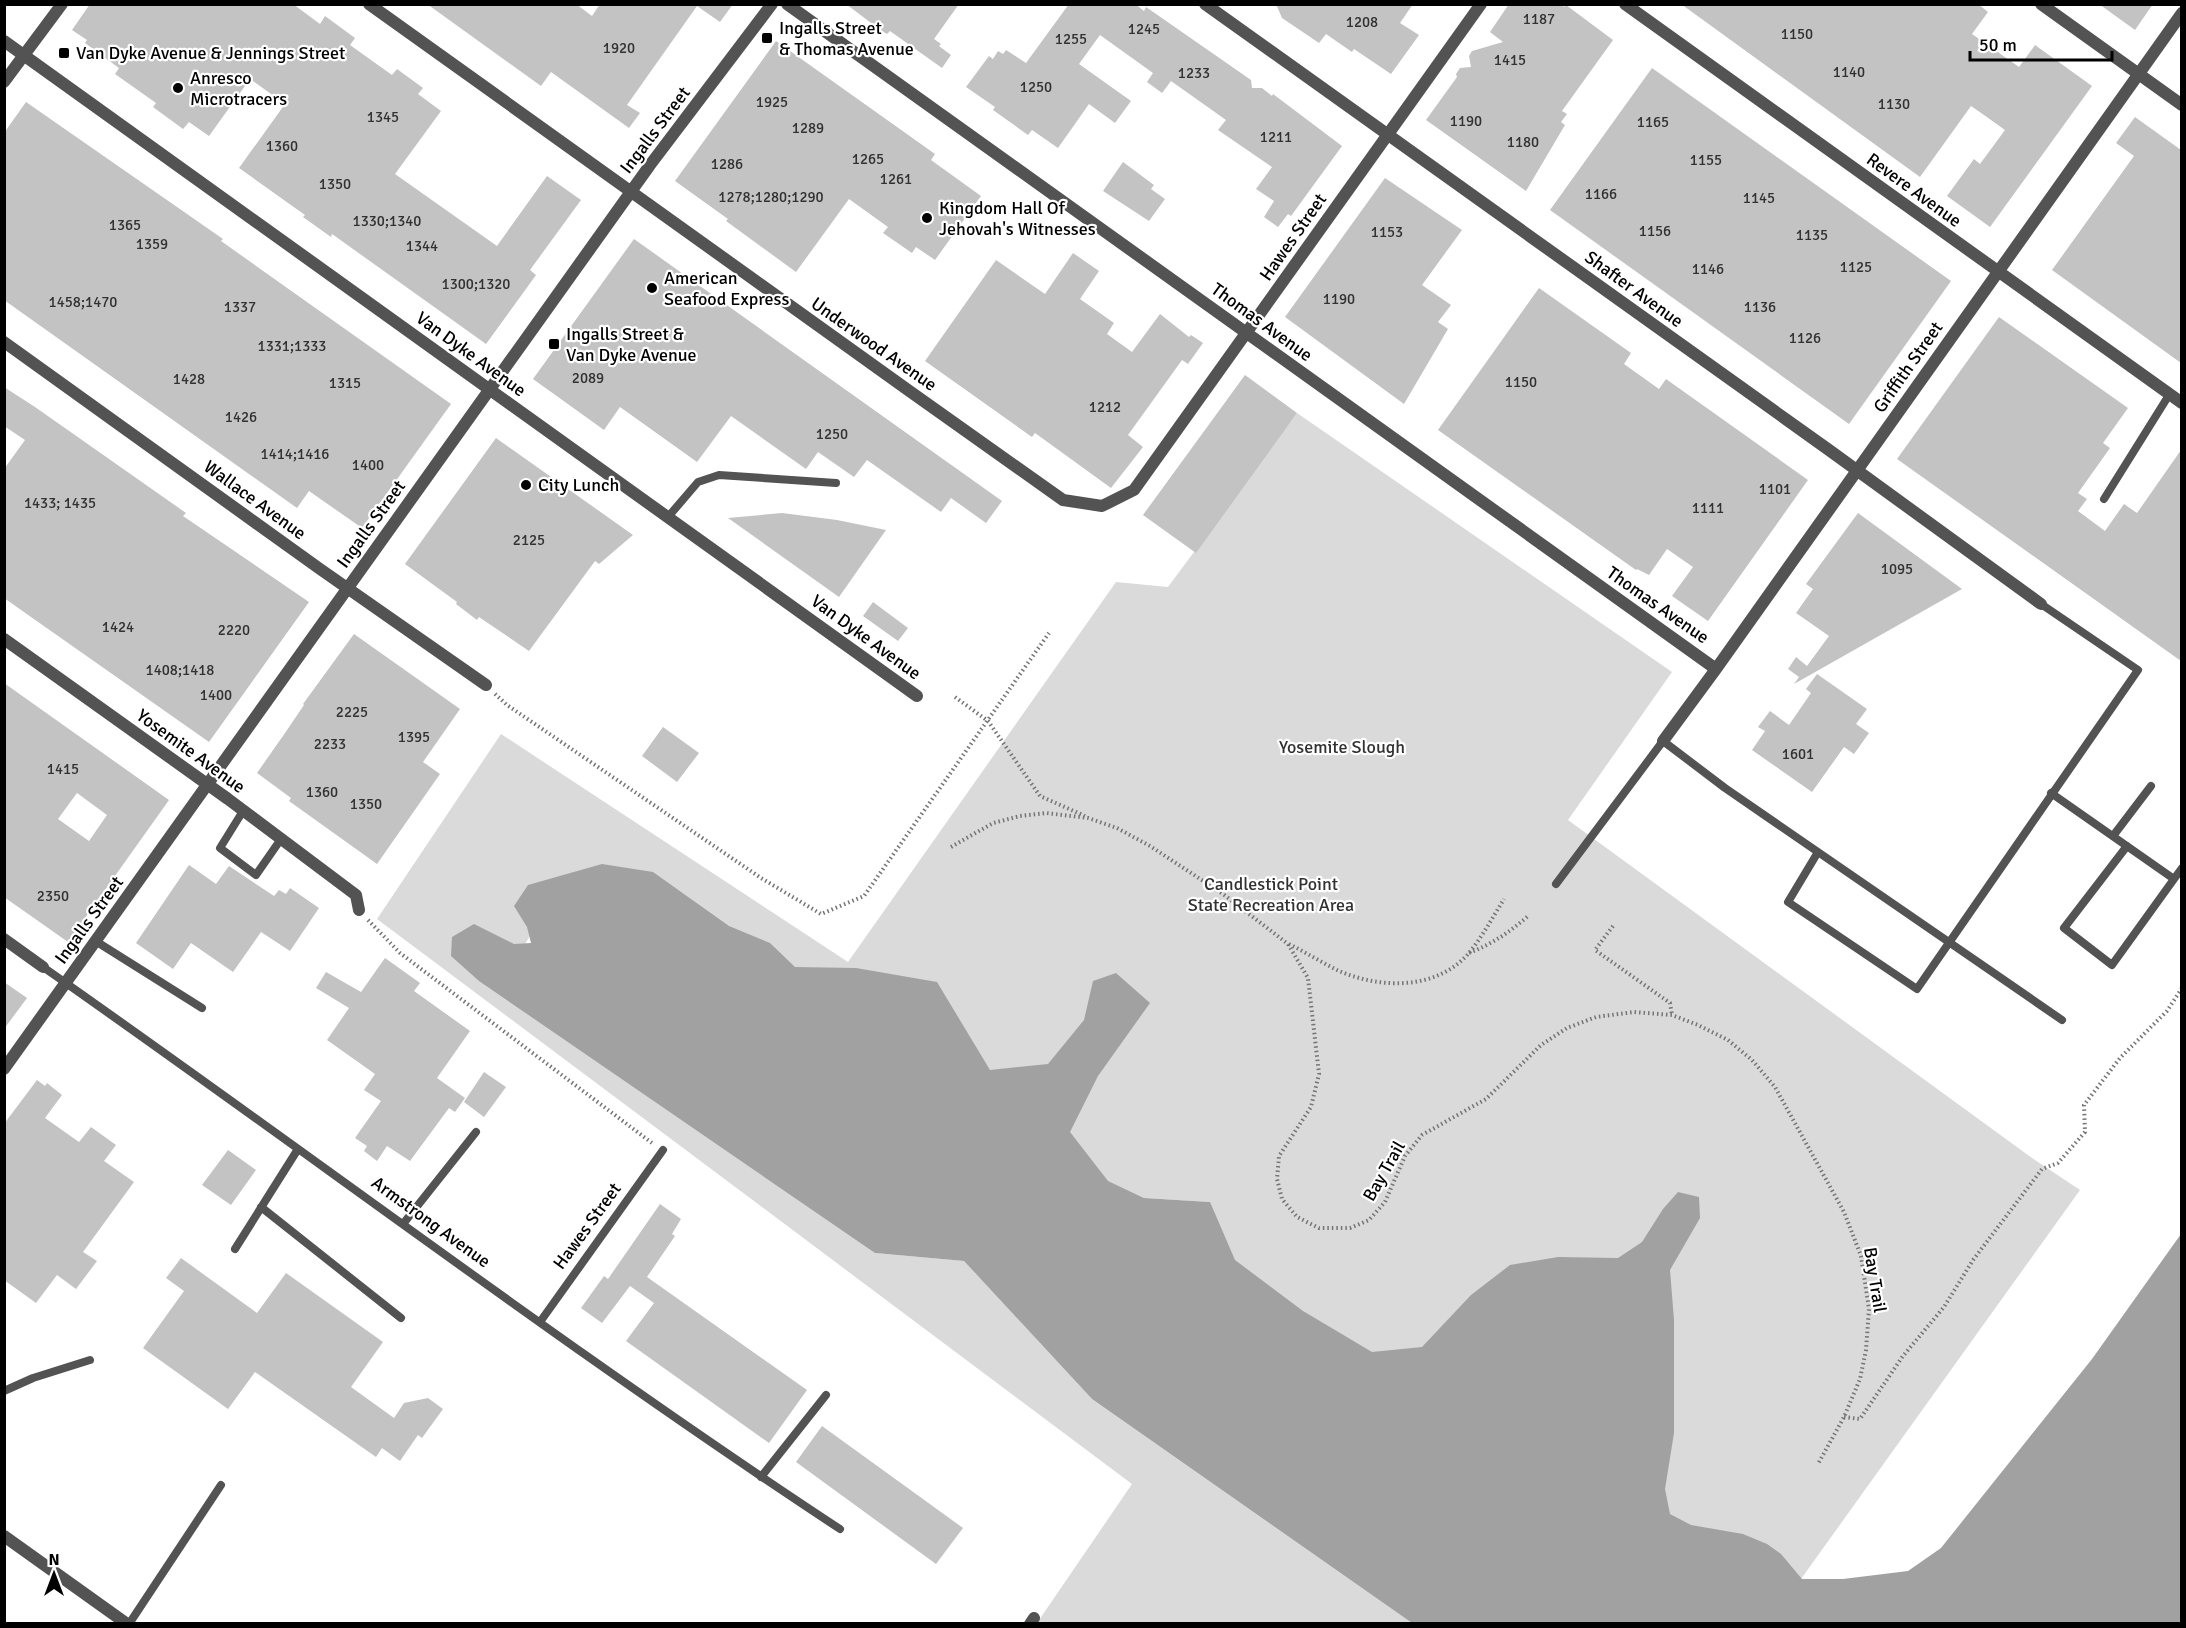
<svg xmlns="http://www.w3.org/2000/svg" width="2186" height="1628" viewBox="0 0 2186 1628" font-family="Signika,sans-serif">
  <rect width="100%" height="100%" fill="#fff"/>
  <!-- green -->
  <path fill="#dadada" d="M1297,413L1672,672L1568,820L2032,1158L2080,1190L1801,1579L1648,1575L1227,1274L1210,1202L1144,1198L1107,1181L1095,1165L537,923L504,982L875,1253L964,1261L1092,1399L1412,1623H1037L1132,1484L377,919L501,734L848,962L1116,582L1168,587Z"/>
  <!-- water -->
  <path fill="#a1a1a1" d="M602,864L653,872L729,926L770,943L795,967L856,968L937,982L990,1070L1048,1064L1084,1020L1093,981L1116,973L1150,1003L1098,1076L1070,1132L1108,1181L1144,1198L1210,1202L1235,1260L1303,1311L1372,1352L1422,1347L1471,1295L1510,1265L1558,1257L1618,1258L1642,1242L1663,1209L1678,1192L1699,1197L1700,1218L1670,1270L1674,1320V1433L1665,1489L1670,1514L1691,1525L1743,1534L1767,1544L1781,1554L1802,1579H1843L1908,1571L1941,1548L2092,1359L2181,1234V1623H1412L1092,1399L964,1261L875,1253L479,981L451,956L452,937L474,924L514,944L531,943L527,927L514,906L528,885Z"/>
  <!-- building -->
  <path fill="#c3c3c3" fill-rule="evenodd" d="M90,4H293L320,24L325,16L355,38L350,45L392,75L397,69L423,88L418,94L441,111L395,174L497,246L547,176L581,200L530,270L536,275L486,344L332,234L331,237L303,217L305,215L239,168L285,104L250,79L209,136L189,122L183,129L153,107L156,103L115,74L119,68L85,43L87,40L72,30Z
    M427,4H576L592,16L600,4H733L720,22L697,6L627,105L640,113L629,128L551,72L541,86Z
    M846,4H959L934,39L941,44L939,46L951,55L942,68L890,31L887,34L882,31H876L875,26Z
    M1069,4H1135L1144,11L1146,7L1251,80L1252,88H1262L1272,96L1273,94L1342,146L1291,216L1288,214L1278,227L1264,217L1274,201L1256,189L1272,167L1218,130L1226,120L1171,81L1162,93L1147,82L1153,73L1100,35L1079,64L1131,101L1115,123L1089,104L1058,148L1032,130L1028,135L993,110L995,107L966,87L989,56L993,59L998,51L1003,54L1006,50L1026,63Z
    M1276,4H1413L1400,23L1419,35L1391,74L1354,49L1352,52L1326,34L1319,43L1282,18Z
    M1509,4H1561L1564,7L1566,5L1613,40L1562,111L1567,114L1561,122L1565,125L1526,191L1426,120L1457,77L1456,74L1460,68L1471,67L1469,56L1472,51L1503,42L1490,32Z
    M1681,4H1978L1988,12L1972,34L2019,67L2035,45L2092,86L1990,227L1947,196L1974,159L1980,164L2005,130L1984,115L1971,106L1920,177Z
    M2099,4H2153L2135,30Z
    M776,41L935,154L931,160L981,196L935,260L916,247L912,253L883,233L888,227L849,199L796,272L726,221L728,219L675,181Z
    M1652,68L1951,281L1849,424L1550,210Z
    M26,102L223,239L221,241L451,404L362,528L309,491L297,508L4,300V133Z
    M2135,117L2181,150V363L2052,270L2134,156L2116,143Z
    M1123,162L1154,185L1151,189L1165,199L1149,221L1103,191Z
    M1385,178L1462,230L1422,285L1451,305L1438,322L1448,329L1404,404L1285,317Z
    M634,239L1002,501L986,523L951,498L941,512L867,460L854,477L818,452L806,469L731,416L697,462L620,407L604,430L533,379Z
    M1073,253L1099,271L1080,299L1114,323L1107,334L1132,352L1160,314L1189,337L1191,335L1203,343L1188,364L1182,360L1128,435L1143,447L1111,488L1035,433L1032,437L925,361L996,260L1045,294Z
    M1539,288L1631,353L1624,364L1659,389L1666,379L1808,480L1708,621L1672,596L1693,567L1667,549L1649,575L1637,569L1636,570L1438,430Z
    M1999,317L2128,408L2103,443L2110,448L2078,493L2087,499L2078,511L2105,531L2124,504L2137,513L2181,450V661L1897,459Z
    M1245,375L1297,413L1196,553L1143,515Z
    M4,387L35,407L186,513L183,516L309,602L209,742L4,598V469L25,440L4,426Z
    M496,438L633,535L599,564L595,561L529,651L479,617L477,620L456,604L457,602L405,564Z
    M782,513L837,520L886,530L839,597L728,518Z
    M1858,513L1962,589L1794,684L1799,677L1788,669L1796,657L1807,666L1829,636L1796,613L1813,589L1806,584Z
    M873,602L908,628L898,641L863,616Z
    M354,634L460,709L423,762L440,774L377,864L289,801L291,798L257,773L285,733L304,705L303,704Z
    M1817,674L1867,709L1856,724L1869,733L1854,754L1844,747L1812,792L1752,750L1765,731L1758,727L1770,711L1789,725L1811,693L1806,689Z
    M4,683L169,800L68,942L4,897ZM77,793L107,815L89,841L58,819Z
    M663,727L699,753L677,782L642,756Z
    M189,865L216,884L229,866L274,896L279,890L286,894L290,888L319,908L290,951L261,932L233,972L191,943L173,969L136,943Z
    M385,958L420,983L414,991L470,1031L437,1078L465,1098L455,1112L449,1108L410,1161L387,1146L377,1161L364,1151L367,1146L355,1138L381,1101L364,1090L375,1074L327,1040L349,1008L316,988L326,972L361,992Z
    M4,982L27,998L4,1029Z
    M484,1072L506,1087L484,1117L464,1102Z
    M37,1080L45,1086L47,1083L62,1095L45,1118L79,1142L91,1127L116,1145L104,1161L134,1182L83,1252L97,1261L76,1289L57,1275L36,1303L4,1280V1124Z
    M228,1150L256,1170L231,1205L202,1185Z
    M660,1204L681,1219L672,1234L675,1236L647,1277L807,1390L769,1443L626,1341L654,1303L630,1286L602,1323L581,1308L604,1276L608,1279Z
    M181,1258L257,1313L286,1273L383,1342L351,1387L394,1418L404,1403L428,1398L443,1409L422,1438L418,1435L400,1461L382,1448L376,1457L255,1372L228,1409L143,1348L184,1291L166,1278Z
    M822,1426L963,1528L936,1564L796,1462Z"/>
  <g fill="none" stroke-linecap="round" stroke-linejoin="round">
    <!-- path -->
    <path stroke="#757575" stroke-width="4" stroke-dasharray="1.5 3" stroke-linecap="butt" d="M495,694L507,705L761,878L821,914L864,896L1049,633
      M955,697L988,721L1040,796L1085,816
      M951,847L993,823L1020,816L1046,813L1088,818L1117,828L1150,846L1223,894L1288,944L1308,978L1319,1074L1311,1107L1279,1156L1277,1179L1282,1199L1297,1217L1319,1228H1350L1369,1220L1385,1202L1405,1156L1422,1135L1486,1099L1541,1045L1567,1028L1596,1017L1634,1012L1672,1015L1698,1025L1728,1040L1752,1060L1775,1087L1844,1212L1861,1256L1869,1309L1866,1350L1860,1379L1844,1417L1818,1464
      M368,920L400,953L652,1143
      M1613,926L1595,950L1670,1003L1672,1015
      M1289,944C1305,952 1321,962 1337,970C1379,989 1436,991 1469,953C1482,937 1493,917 1504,899
      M1469,953C1492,944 1510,932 1528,916
      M1844,1417L1860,1419L1903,1356L1944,1307L1973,1260L2042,1169L2058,1163L2085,1132L2084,1105L2120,1058L2167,1011L2182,988"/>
    <!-- lane -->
    <path stroke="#535353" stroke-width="8" d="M2104,499L2169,395
      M668,517L698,482L719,475L836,483
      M2051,793L2174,879L2112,965L2064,928L2127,846
      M243,811L220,848L256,875L281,839
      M2113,836L2151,786
      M1818,852L1788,902L1917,989L2138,670L2041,604
      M2174,879L2182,868
      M1556,884L1663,741L1725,788L2062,1020
      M97,942L202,1008
      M43,967C309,1153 568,1350 840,1529
      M261,1207L401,1318
      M403,1224L476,1132
      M235,1249L298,1149
      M540,1322L663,1150
      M4,1391L33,1378L90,1360
      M761,1477L826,1395
      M129,1624L221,1485"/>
    <!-- street -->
    <path stroke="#535353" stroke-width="12" d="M369,4C601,170 831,336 1063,500L1102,506L1134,490L1481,4
      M787,4L1716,669
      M1205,4L1829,450L2041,604
      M1625,4L2182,403
      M2041,4L2182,105
      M4,41L917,696
      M4,82L62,4
      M4,342L320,569L486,685
      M4,639L228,799L356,895L359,910
      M1663,741L1716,669L2182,13
      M4,939L43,967
      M4,1069L650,165L772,4
      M4,1536L127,1624
      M1030,1624L1034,1618"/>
  </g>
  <!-- markers -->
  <g fill="#000" stroke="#fff" stroke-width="2">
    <rect x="761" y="32" width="12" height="12" rx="3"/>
    <rect x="58" y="47" width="12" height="12" rx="3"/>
    <circle cx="178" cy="88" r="6"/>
    <circle cx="927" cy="218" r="6"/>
    <circle cx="652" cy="288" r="6"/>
    <rect x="548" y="338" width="12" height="12" rx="3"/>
    <circle cx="526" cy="485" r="6"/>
  </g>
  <g text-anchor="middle" stroke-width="4.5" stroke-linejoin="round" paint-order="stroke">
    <!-- number labels -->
    <g font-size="15" fill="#313131">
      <text x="1539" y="24">1187</text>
      <text x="1362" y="27">1208</text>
      <text x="1144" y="34">1245</text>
      <text x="1797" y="39">1150</text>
      <text x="1071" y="44">1255</text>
      <text x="619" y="53">1920</text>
      <text x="1510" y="65">1415</text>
      <text x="1849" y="77">1140</text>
      <text x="1194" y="78">1233</text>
      <text x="1036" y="92">1250</text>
      <text x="772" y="107">1925</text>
      <text x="1894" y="109">1130</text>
      <text x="383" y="122">1345</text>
      <text x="1466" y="126">1190</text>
      <text x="1653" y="127">1165</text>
      <text x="808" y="133">1289</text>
      <text x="1276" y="142">1211</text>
      <text x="1523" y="147">1180</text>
      <text x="282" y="151">1360</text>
      <text x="868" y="164">1265</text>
      <text x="1706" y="165">1155</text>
      <text x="727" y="169">1286</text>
      <text x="896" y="184">1261</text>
      <text x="335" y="189">1350</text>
      <text x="1601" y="199">1166</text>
      <text x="771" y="202">1278;1280;1290</text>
      <text x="1759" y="203">1145</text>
      <text x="387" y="226">1330;1340</text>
      <text x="125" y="230">1365</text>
      <text x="1655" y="236">1156</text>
      <text x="1387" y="237">1153</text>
      <text x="1812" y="240">1135</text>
      <text x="152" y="249">1359</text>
      <text x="422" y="251">1344</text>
      <text x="1856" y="272">1125</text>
      <text x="1708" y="274">1146</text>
      <text x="476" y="289">1300;1320</text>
      <text x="1339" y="304">1190</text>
      <text x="83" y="307">1458;1470</text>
      <text x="240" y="312">1337</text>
      <text x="1760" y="312">1136</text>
      <text x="1805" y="343">1126</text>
      <text x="292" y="351">1331;1333</text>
      <text x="588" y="383">2089</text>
      <text x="189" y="384">1428</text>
      <text x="1521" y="387">1150</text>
      <text x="345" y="388">1315</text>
      <text x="1105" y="412">1212</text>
      <text x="241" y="422">1426</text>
      <text x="832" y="439">1250</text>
      <text x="295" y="459">1414;1416</text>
      <text x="368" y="470">1400</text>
      <text x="1775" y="494">1101</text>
      <text x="60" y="508">1433; 1435</text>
      <text x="1708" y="513">1111</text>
      <text x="529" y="545">2125</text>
      <text x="1897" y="574">1095</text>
      <text x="118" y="632">1424</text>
      <text x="234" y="635">2220</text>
      <text x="180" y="675">1408;1418</text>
      <text x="216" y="700">1400</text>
      <text x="352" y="717">2225</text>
      <text x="414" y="742">1395</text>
      <text x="330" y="749">2233</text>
      <text x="1798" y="759">1601</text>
      <text x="63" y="774">1415</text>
      <text x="322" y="797">1360</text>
      <text x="366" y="809">1350</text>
      <text x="53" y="901">2350</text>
    </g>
    <!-- poi labels -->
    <g font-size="18" fill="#000" stroke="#fff" text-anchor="start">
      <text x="779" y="34">Ingalls Street<tspan x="779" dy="21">&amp; Thomas Avenue</tspan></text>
      <text x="76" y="59">Van Dyke Avenue &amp; Jennings Street</text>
      <text x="190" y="84">Anresco<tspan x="190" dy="21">Microtracers</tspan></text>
      <text x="939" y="214">Kingdom Hall Of<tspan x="939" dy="21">Jehovah's Witnesses</tspan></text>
      <text x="664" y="284">American<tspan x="664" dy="21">Seafood Express</tspan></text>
      <text x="566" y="340">Ingalls Street &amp;<tspan x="566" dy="21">Van Dyke Avenue</tspan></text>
      <text x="538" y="491">City Lunch</text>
    </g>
    <!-- street labels -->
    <g font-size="18" fill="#000" stroke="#fff">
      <text transform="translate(655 130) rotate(-53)" y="6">Ingalls Street</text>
      <text transform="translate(1914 190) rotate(36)" y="6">Revere Avenue</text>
      <text transform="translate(1293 237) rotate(-55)" y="6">Hawes Street</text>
      <text transform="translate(1634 289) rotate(36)" y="6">Shafter Avenue</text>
      <text transform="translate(1262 322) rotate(36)" y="6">Thomas Avenue</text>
      <text transform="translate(874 344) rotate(35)" y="6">Underwood Avenue</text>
      <text transform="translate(471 354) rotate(36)" y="6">Van Dyke Avenue</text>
      <text transform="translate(1908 367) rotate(-55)" y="6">Griffith Street</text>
      <text transform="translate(255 500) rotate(36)" y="6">Wallace Avenue</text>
      <text transform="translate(371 524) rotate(-54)" y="6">Ingalls Street</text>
      <text transform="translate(1658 605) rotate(35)" y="6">Thomas Avenue</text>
      <text transform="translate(866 637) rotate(36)" y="6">Van Dyke Avenue</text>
      <text transform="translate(191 751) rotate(36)" y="6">Yosemite Avenue</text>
      <text transform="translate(89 920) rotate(-54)" y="6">Ingalls Street</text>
      <text transform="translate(1384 1171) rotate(-60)" y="6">Bay Trail</text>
      <text transform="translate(431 1222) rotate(36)" y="6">Armstrong Avenue</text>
      <text transform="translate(587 1226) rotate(-54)" y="6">Hawes Street</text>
      <text transform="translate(1875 1280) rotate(81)" y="6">Bay Trail</text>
    </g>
    <!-- park labels -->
    <g font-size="18" fill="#313131" stroke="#fff">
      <text x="1342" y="753">Yosemite Slough</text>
      <text x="1271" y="890">Candlestick Point<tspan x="1271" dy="21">State Recreation Area</tspan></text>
    </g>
  </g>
  <!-- border -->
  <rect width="2186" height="1628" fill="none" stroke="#000000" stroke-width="12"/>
  <!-- north arrow -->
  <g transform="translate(54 1574)" stroke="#ffffff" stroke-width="4.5" paint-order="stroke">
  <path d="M0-4.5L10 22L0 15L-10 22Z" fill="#000000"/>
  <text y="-9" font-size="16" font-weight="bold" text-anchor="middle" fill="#000000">N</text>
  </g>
  <!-- scale -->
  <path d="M1970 51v9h142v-9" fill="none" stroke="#000000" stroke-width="3"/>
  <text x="1979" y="51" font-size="18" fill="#000000" stroke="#ffffff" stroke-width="4.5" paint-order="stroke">50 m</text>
</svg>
